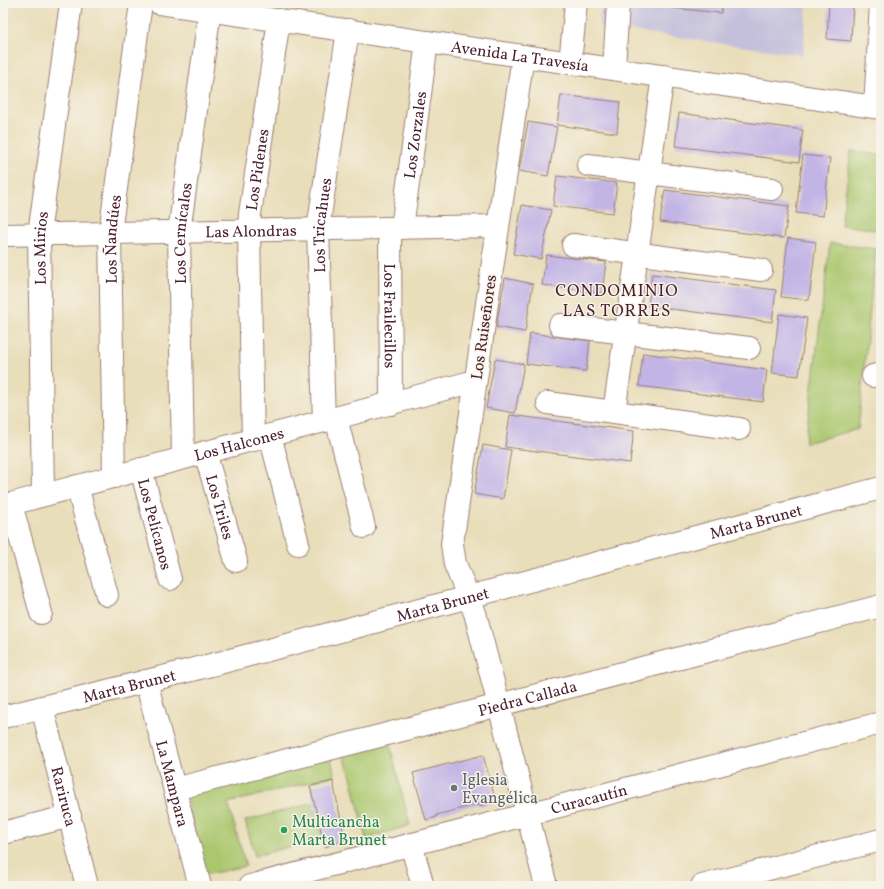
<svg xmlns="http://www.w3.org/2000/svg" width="884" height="889" viewBox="0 0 884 889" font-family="Vollkorn,serif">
  <rect width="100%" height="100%" fill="#f7f3e8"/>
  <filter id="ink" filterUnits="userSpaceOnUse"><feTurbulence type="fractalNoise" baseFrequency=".025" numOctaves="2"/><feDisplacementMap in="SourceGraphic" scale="8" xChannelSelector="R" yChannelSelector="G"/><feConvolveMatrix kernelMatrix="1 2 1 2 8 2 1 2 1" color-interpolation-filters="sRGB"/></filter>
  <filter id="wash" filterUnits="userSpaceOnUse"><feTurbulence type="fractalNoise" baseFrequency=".012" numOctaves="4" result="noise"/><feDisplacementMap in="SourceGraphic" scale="16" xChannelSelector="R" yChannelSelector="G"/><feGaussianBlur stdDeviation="0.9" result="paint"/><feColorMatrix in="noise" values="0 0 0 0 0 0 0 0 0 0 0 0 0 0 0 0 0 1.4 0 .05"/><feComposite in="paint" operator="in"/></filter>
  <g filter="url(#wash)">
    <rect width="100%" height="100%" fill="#e9deba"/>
    <!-- industrial -->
    <path fill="#c4c0db" d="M601,3H807L803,55L599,26Z"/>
    <!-- green -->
    <path fill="#abc76e" stroke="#7a734c" d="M851,151L881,155V199L877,230L841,225Z
      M830,243L876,249L858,429L805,443Z
      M389,741L410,825L366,839L351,777L342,752Z
      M330,754L335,776L228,803L246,866L205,875L185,793Z
      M312,803L322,838L255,856L245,821Z"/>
    <g id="blocks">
      <!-- building -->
      <path fill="#c2b5e6" d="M672,3H722L721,13L672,8Z
        M829,3H853L851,41L827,39Z
        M561,95L620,102L617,133L557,125Z
        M679,113L803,130L799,162L675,146Z
        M528,122L557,127L548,176L519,171Z
        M803,155L830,158L823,216L796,213Z
        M557,176L617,183L613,213L553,206Z
        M665,190L789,206L784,238L660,222Z
        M522,205L551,210L541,259L513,254Z
        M788,238L816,242L809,300L781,297Z
        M546,255L606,262L602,293L542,285Z
        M652,274L776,290L772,322L648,306Z
        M505,278L533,284L525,332L496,327Z
        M779,314L807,318L799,376L772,373Z
        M530,333L590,341L586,371L526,364Z
        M643,353L767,370L763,402L639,386Z
        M495,359L524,364L515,413L486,408Z
        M510,415L634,431L630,463L505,447Z
        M483,445L511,450L503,499L474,494Z
        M483,755L496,802L479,806V804L436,815L437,817L426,820L413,773Z
        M333,781L345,840L325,847L310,786Z"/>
    </g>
  </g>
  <g filter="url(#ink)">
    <use href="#blocks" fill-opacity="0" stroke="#9a7e72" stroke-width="1"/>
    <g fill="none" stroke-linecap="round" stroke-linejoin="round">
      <!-- minor casing -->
      <g stroke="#9a7e72" stroke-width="24">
        <g id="minor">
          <path id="s1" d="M159,3L881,108"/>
          <path d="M523,56L452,544L455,564L475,613L546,886"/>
          <path d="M570,63L576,3"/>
          <path d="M614,69L618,3"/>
          <path d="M875,107L881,3"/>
          <path d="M588,165L772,189"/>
          <path id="s2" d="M390,228L391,404"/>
          <path id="s3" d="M402,228L427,42"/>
          <path id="s4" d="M3,235L498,226"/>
          <path d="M573,245L761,270"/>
          <path d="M560,325L749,348"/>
          <path d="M873,376L881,374"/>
          <path d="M548,403L739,429"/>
          <path d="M614,412L663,76"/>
          <path d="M336,418L364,527"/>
          <path id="s5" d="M324,421L318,229L348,30"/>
          <path d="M270,435L298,544"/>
          <path id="s6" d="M253,440L249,231L250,214L279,20"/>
          <path id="s7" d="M205,452L236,561"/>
          <path id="s8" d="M183,458L179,232L210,10"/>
          <path id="s9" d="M141,469L170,579"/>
          <path id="s10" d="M114,477L110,233L141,3"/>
          <path d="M77,486L107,595"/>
          <path id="s11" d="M43,495L39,234L71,3"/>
          <path d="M11,504L41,613"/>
          <path id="s12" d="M3,506L475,381"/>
          <path id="s13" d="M146,681L200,886"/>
          <path id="s14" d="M42,707L87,886"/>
          <path id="s15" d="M3,717L219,663L881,488"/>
          <path id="s16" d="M175,789L881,606"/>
          <path d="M3,833L70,816"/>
          <path d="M411,844L423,886"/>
          <path id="s17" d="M250,886L881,723"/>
          <path d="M702,886L881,840"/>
        </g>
      </g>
      <!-- minor -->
      <use href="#minor" stroke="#fff" stroke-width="22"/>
    </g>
  </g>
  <!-- markers -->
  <circle fill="#6b7280" stroke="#f7f3e8" stroke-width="1.5" cx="454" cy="788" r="4"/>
  <circle fill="#2e9e5b" stroke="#f7f3e8" stroke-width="1.5" cx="284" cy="830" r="4"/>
  <g text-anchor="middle" stroke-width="3" stroke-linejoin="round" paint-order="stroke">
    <!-- street labels -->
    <g font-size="16" fill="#4a1f2b" stroke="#f7f3e8">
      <text dy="6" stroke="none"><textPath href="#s1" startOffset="365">Avenida La Travesía</textPath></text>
      <text dy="6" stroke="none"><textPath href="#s3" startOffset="94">Los Zorzales</textPath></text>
      <text dy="6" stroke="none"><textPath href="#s6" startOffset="271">Los Pidenes</textPath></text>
      <text dy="6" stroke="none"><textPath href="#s5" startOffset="196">Los Tricahues</textPath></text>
      <text dy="6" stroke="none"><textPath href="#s4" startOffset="248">Las Alondras</textPath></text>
      <text dy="6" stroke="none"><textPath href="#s8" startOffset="225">Los Cernícalos</textPath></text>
      <text dy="6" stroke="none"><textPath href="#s10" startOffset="238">Los Ñandúes</textPath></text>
      <text dy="6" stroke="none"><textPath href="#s11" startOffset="247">Los Mirios</textPath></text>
      <text dy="6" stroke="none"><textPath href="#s2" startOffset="88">Los Frailecillos</textPath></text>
      <text transform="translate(483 327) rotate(-82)" y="6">Los Ruiseñores</text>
      <text dy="6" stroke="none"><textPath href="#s12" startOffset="244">Los Halcones</textPath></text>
      <text dy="6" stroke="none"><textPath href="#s7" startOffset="57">Los Triles</textPath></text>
      <text dy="6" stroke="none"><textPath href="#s15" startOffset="778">Marta Brunet</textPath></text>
      <text dy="6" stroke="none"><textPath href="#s9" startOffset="57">Los Pelícanos</textPath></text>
      <text dy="6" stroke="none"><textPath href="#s15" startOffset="454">Marta Brunet</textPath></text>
      <text dy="6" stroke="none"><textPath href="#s15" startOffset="130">Marta Brunet</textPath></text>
      <text dy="6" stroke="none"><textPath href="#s16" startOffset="364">Piedra Callada</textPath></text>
      <text dy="6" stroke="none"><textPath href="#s13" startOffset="106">La Mampara</textPath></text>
      <text dy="6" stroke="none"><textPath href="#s14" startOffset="92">Rariruca</textPath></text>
      <text dy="6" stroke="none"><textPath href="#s17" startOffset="350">Curacautín</textPath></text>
    </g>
    <!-- worship labels -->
    <g font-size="16" fill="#5b616d" stroke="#f7f3e8" text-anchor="start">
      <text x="462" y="785">Iglesia<tspan x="462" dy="18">Evangélica</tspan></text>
    </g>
    <!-- leisure labels -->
    <g font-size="16" fill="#27864d" stroke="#f7f3e8" text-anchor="start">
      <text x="292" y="827">Multicancha<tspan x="292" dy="18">Marta Brunet</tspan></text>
    </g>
    <!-- neighbourhood labels -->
    <g font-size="17" letter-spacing="1" fill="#4a1f2b" stroke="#f7f3e8">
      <text x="617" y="296">CONDOMINIO<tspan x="617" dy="20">LAS TORRES</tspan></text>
    </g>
  </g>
  <!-- margin -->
  <rect width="884" height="889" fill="none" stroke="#f7f3e8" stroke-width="16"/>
</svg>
